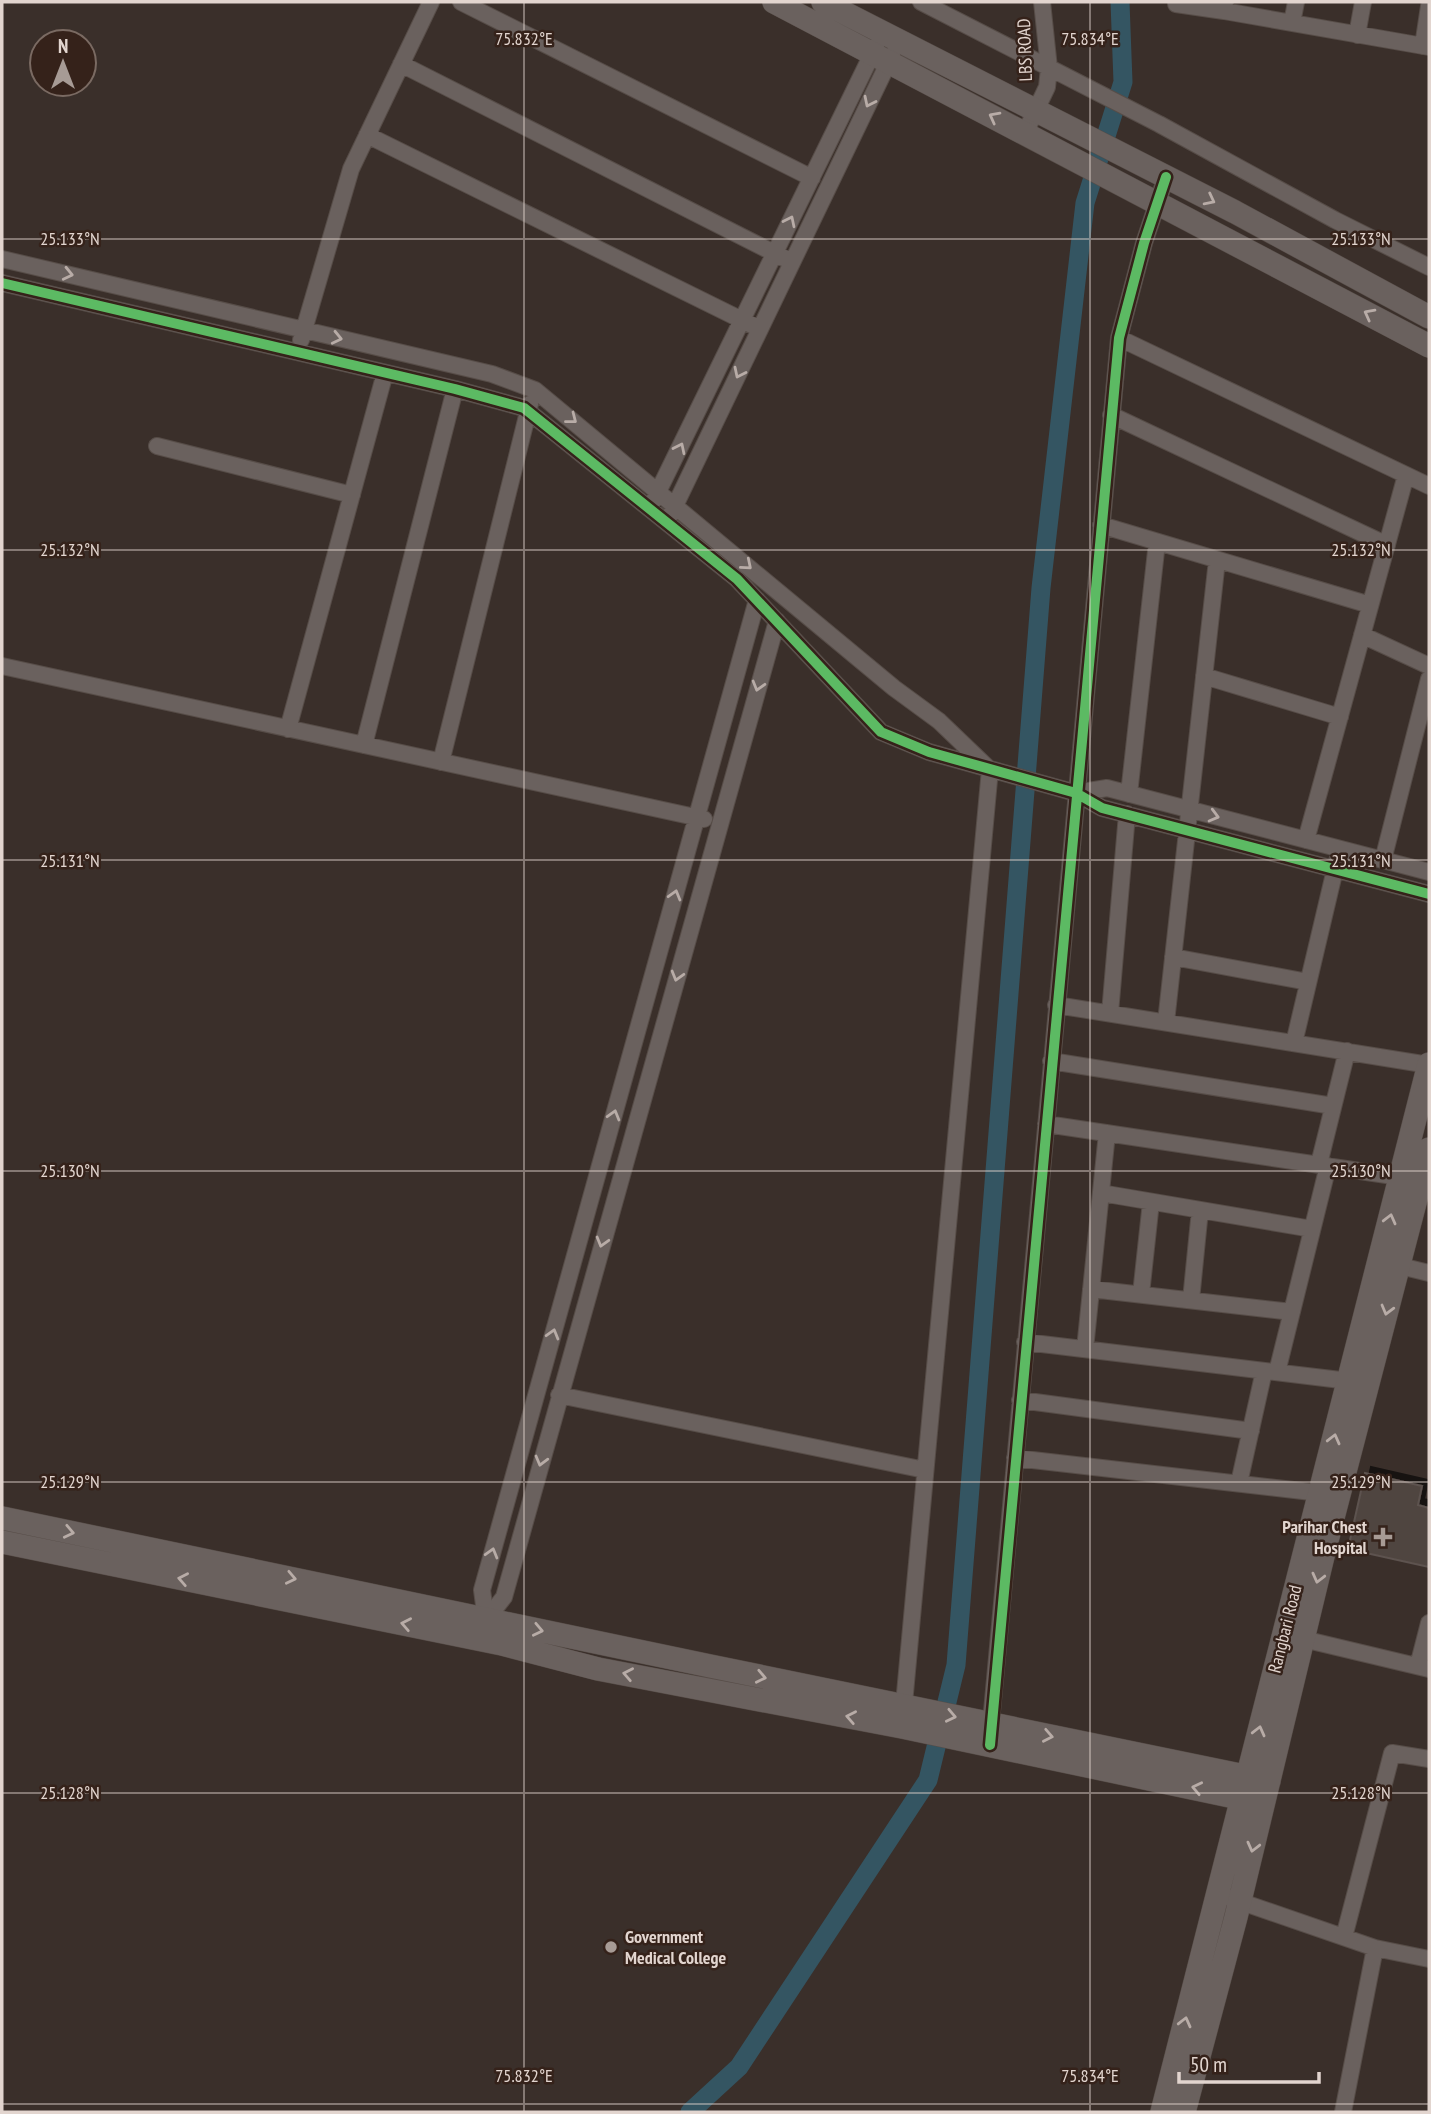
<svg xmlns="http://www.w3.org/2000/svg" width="1431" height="2114" viewBox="0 0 1431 2114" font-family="'PT Sans Narrow',sans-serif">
  <defs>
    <filter id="shadow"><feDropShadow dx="6" dy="-6" stdDeviation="0" flood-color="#0009"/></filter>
  </defs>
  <rect width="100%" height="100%" fill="#3a2f2a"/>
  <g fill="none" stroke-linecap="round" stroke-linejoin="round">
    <!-- canal -->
    <path stroke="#345562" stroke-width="19" d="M690,2112L739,2067L928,1780L956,1665L1041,588L1085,203L1123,82L1120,2"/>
  </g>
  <!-- building -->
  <path fill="#504540" stroke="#5d534f" stroke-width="2" filter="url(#shadow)" d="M1365,1473L1422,1486L1418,1505L1429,1508V1567L1348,1549Z"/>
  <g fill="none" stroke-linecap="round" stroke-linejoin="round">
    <!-- street casing -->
    <g stroke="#574d48" stroke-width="18">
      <path id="street" d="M461,2L812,178
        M921,2L1159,124L1335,220L1429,267
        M1176,2V4L1224,11
        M1225,2L1224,11L1429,47
        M1292,23L1296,2
        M1357,35L1363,2
        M1423,46L1429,6
        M401,64L784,258
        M1025,133L1047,87L1049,68L1042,2
        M367,135L752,325
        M2,259L492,374L535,390L894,688L939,721L987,767
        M2,283L455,389L524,408L737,579L881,732L929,752L1076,793L1102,808L1429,894
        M1119,338L1429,486
        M301,340L351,169L431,2
        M1111,415L1387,545
        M157,446L352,495
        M654,500L876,46
        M671,514L892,55
        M1101,525L1370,605
        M1362,635L1429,666
        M2,666L704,819
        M1204,676L1340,717
        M288,729L385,373
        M364,745L455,389
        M441,762L530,404
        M1076,793L1107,788L1429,872
        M1129,794L1157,542
        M1306,840L1406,475
        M1383,860L1429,679
        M1173,957L1308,982
        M1056,1005L1429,1065
        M1110,1013L1127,814
        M1166,1022L1217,560
        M1294,1043L1337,861
        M1051,1061L1333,1106
        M1046,1124L1400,1177
        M1319,1164L1347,1051
        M1101,1193L1312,1229
        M1392,1264L1429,1273
        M1091,1289L1292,1312
        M1141,1294L1151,1202
        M1191,1300L1200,1210
        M1025,1342L1349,1381
        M1085,1349L1107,1133
        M1277,1372L1328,1166
        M559,1395L925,1470
        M1020,1400L1251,1431
        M1015,1458L1320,1493
        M1239,1483L1264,1371
        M486,1620L482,1590L757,600
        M486,1620L504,1597L777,621
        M1303,1639L1429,1669
        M1418,1666L1429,1623
        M903,1715L990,769
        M990,1733L1119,338L1144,243L1166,177
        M1230,1898L1375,1948L1429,1959
        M1344,1937L1392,1753L1429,1759
        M1343,2112L1375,1948"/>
    </g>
    <!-- secondary casing -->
    <g stroke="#574d48" stroke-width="24">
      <path id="secondary" d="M774,2L1429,346
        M823,2L1235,212L1429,317
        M2,1518L710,1666L1269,1781
        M2,1542L502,1644L598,1669L902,1727L1263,1803
        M1162,2112L1429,1064
        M1184,2112L1236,1917L1324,1552L1429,1149"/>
    </g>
    <!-- street -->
    <use href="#street" stroke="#6a615e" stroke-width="16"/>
    <!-- secondary -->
    <use href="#secondary" stroke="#6a615e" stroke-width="23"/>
    <!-- cycleway casing -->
    <g stroke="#35221a" stroke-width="15">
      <path id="cycleway" d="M2,283L455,389L524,408L737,579L881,732L929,752L1076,793L1102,808L1429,894
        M990,1745L1119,338L1144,243L1166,177"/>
    </g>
    <!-- cycleway -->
    <use href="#cycleway" stroke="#5cba63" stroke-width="10"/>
  </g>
  <!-- one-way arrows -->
  <defs><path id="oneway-chevron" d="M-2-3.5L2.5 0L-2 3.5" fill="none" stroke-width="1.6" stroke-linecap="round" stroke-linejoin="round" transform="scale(1.75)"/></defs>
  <g stroke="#b8aca7">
    <use href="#oneway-chevron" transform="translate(869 102) rotate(116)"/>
    <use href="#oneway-chevron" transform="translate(994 117) rotate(-152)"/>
    <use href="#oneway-chevron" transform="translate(1210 200) rotate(27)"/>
    <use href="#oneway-chevron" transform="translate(790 221) rotate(-64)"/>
    <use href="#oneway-chevron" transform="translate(68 274) rotate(13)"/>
    <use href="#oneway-chevron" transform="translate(1369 314) rotate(-152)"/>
    <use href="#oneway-chevron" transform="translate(337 338) rotate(13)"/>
    <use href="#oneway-chevron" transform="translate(739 373) rotate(116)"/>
    <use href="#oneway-chevron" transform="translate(572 419) rotate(38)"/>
    <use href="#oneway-chevron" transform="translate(680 448) rotate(-64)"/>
    <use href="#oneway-chevron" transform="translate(747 565) rotate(40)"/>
    <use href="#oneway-chevron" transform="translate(758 686) rotate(106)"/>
    <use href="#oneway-chevron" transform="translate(1214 816) rotate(15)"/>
    <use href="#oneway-chevron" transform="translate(675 895) rotate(-74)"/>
    <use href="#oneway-chevron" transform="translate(677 976) rotate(106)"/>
    <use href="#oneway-chevron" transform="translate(614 1115) rotate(-74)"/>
    <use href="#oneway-chevron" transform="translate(1390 1219) rotate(-76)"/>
    <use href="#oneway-chevron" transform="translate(602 1242) rotate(106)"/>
    <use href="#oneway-chevron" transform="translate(1387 1310) rotate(105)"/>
    <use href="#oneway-chevron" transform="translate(553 1334) rotate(-74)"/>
    <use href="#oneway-chevron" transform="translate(1334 1439) rotate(-76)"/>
    <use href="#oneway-chevron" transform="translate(541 1461) rotate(105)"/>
    <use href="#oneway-chevron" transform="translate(69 1532) rotate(12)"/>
    <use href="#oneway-chevron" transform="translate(492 1553) rotate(-74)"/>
    <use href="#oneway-chevron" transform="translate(291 1578) rotate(12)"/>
    <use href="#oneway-chevron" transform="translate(1318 1578) rotate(104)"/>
    <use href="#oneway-chevron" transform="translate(183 1579) rotate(-169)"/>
    <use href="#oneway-chevron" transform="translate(406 1624) rotate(-169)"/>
    <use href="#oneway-chevron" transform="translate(538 1630) rotate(12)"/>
    <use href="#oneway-chevron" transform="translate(628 1674) rotate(-169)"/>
    <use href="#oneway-chevron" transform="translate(761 1677) rotate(12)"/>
    <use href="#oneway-chevron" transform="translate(951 1716) rotate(12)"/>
    <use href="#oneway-chevron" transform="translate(851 1717) rotate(-169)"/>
    <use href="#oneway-chevron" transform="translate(1259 1731) rotate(-76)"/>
    <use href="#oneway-chevron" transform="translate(1048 1736) rotate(11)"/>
    <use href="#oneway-chevron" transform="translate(1197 1788) rotate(-168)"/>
    <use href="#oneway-chevron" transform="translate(1253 1847) rotate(104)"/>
    <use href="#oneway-chevron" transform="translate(1185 2022) rotate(-76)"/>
  </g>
  <!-- ticks -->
  <path fill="none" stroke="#e2d5cf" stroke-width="2" stroke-opacity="0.45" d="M524,2V2112M1090,2V2112M2,239H1429M2,550H1429M2,860H1429M2,1171H1429M2,1482H1429M2,1793H1429M2,2104H1429"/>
  <!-- markers -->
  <g fill="#a79b95" stroke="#35221a" stroke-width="2.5">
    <path d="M1379.5 1526.5h7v7h7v7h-7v7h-7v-7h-7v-7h7z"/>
    <circle cx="611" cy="1947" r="7"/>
  </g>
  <g text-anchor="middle" stroke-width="5" stroke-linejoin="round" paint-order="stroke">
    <!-- street labels -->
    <g font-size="18" fill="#e2d5cf" stroke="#35221a">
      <text transform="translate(1025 50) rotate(-92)" y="6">LBS ROAD</text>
      <text transform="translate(1285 1629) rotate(-76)" y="6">Rangbari Road</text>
    </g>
    <!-- poi labels -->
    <g font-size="18" font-weight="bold" fill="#e2d5cf" stroke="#35221a" text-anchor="end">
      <text x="1367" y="1533">Parihar Chest<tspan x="1367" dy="21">Hospital</tspan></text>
      <text x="625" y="1943" text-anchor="start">Government<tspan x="625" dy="21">Medical College</tspan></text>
    </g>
  </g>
  <g font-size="18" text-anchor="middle" fill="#e2d5cf" stroke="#35221a" stroke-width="5" stroke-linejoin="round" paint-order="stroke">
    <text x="524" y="45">75.832°E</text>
    <text x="1090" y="45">75.834°E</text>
    <text x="70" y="245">25.133°N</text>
    <text x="1361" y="245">25.133°N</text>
    <text x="70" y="556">25.132°N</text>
    <text x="1361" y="556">25.132°N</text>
    <text x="70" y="867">25.131°N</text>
    <text x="1361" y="867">25.131°N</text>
    <text x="70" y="1177">25.130°N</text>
    <text x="1361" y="1177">25.130°N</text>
    <text x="70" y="1488">25.129°N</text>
    <text x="1361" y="1488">25.129°N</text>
    <text x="70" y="1799">25.128°N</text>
    <text x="1361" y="1799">25.128°N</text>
    <text x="524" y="2082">75.832°E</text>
    <text x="1090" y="2082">75.834°E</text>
  </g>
  <!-- border -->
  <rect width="1431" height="2114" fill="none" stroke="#e2d5cf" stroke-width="7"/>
  <!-- north arrow -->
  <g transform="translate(63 63)"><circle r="33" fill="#35221a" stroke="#7a6a62" stroke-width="2"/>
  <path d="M0-5L12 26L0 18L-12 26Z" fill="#a79b95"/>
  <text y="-10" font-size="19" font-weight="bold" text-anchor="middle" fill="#e2d5cf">N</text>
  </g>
  <!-- scale -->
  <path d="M1179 2072v10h140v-10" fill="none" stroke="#e2d5cf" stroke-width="3.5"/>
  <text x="1190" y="2072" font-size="21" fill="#e2d5cf" stroke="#35221a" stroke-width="5" paint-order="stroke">50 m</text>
</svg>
